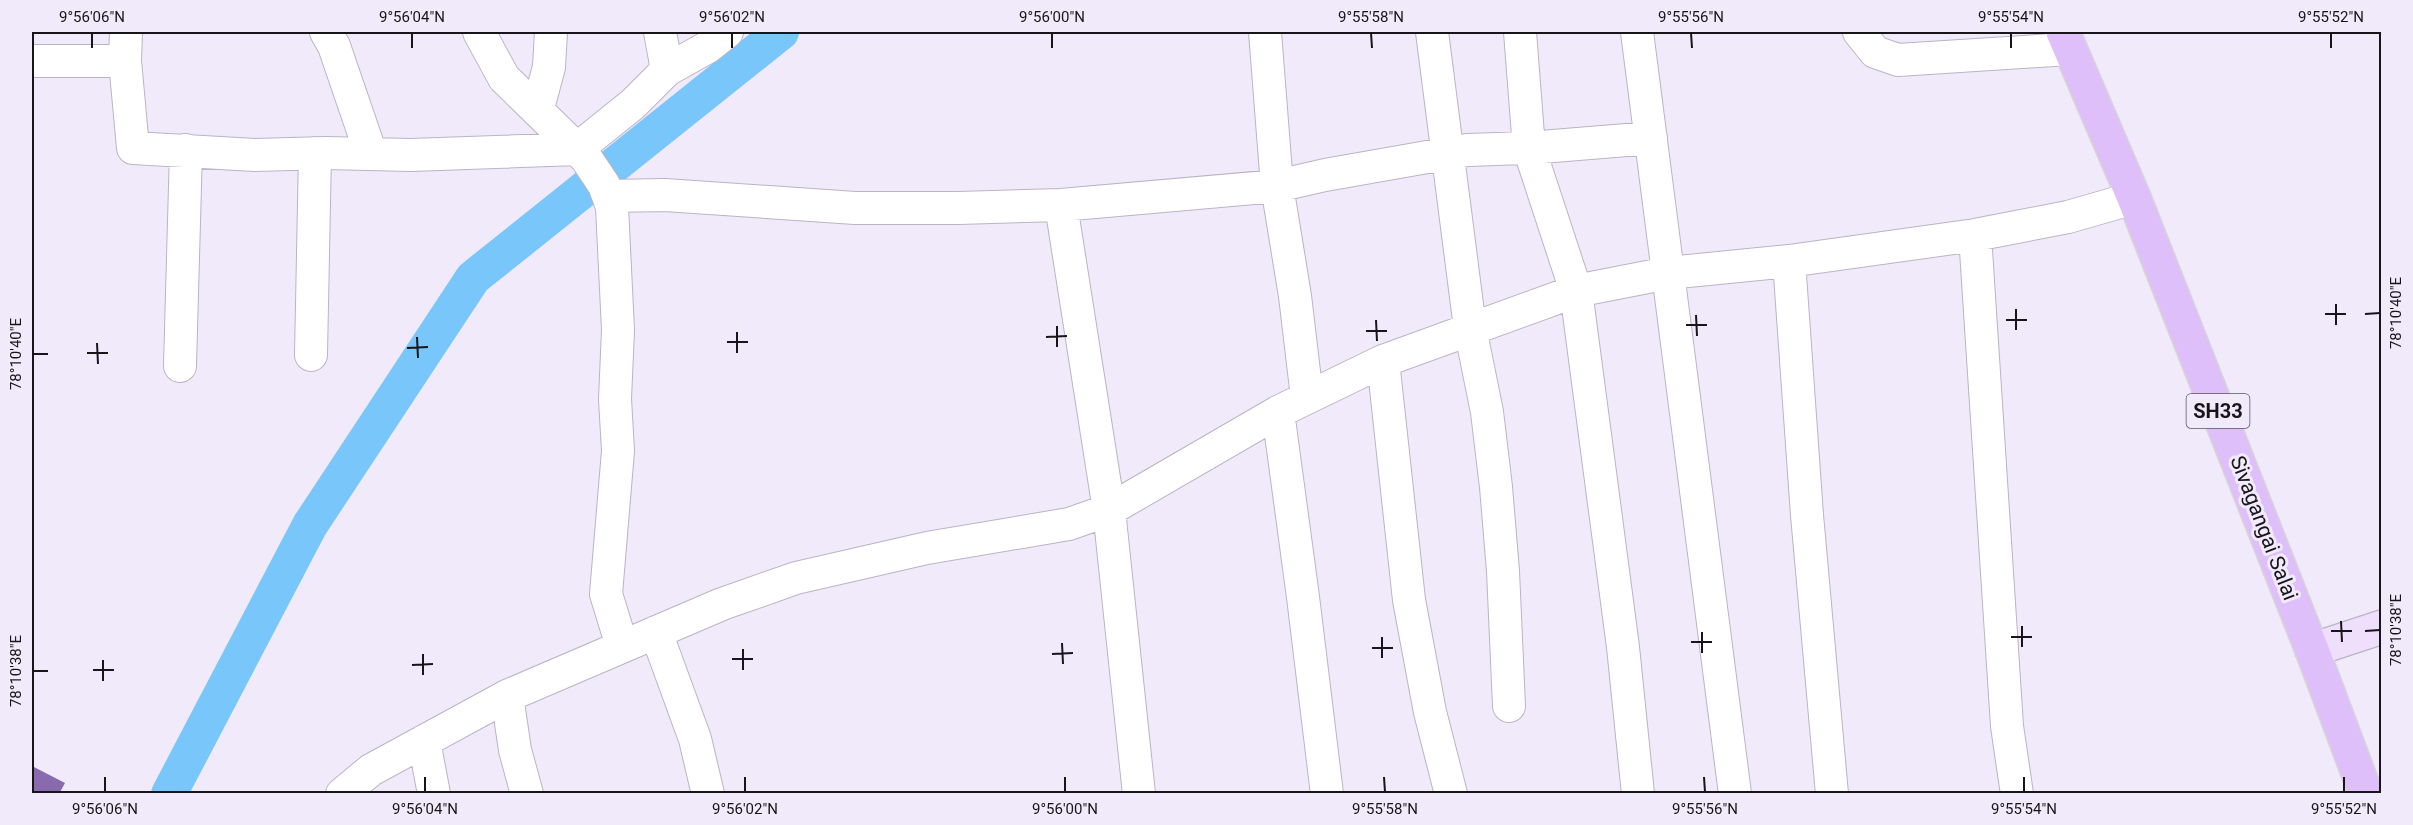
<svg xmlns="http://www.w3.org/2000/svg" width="2413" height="825" viewBox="0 0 2413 825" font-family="Roboto,sans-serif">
  <rect width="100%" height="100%" fill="#f1eafb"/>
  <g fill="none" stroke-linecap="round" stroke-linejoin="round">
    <!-- canal -->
    <path stroke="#79c6fb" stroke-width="36" d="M169,794L310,525L473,278L781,32"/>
  </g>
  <!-- building -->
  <path fill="#896aaf" d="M32,766L65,783L59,794H32Z"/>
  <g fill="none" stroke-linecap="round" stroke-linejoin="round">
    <!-- street casing -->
    <g stroke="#bab4c3" stroke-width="34">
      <path id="street" d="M326,32L334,46L371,154
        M479,32L504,78L586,158L604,185L612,207L618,330L615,399L618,451L606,594L622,646
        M660,32L667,70
        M1265,32L1277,186L1295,296L1307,397
        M1432,32L1470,328L1487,412L1496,487L1503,571L1509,706
        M1520,32L1529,148L1576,291L1623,647L1638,794
        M1637,32L1735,794
        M1859,32L1875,52L1898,60L2069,49
        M32,61H125L133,148L255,155L326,153L411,155L577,149L633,104L667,70L708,47L727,32
        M125,61L126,32
        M538,108L549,67L551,32
        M608,196L665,195L855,208H958L1061,205L1277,186L1325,175L1467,150L1529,148L1651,138
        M1061,205L1109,510L1139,794
        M1975,235L2007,726L2017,794
        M1789,261L1807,515L1832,794
        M311,355L315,153
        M1383,361L1409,600L1430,712L1451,794
        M180,366L186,150
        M1278,412L1303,597L1327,794
        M656,632L695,739L708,794
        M507,696L515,750L527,794
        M424,741L434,794
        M342,794L371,770L507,696L722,604L796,578L927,548L1069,524L1109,510L1278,412L1383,361L1576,291L1668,273L1789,261L1975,235L2068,217L2134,198"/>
    </g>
    <!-- secondary casing -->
    <g stroke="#bab4c3" stroke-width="36">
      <path id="secondary" d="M2312,650L2382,627"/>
    </g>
    <!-- primary casing -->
    <g stroke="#d5d5d6" stroke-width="36">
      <path id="primary" d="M2063,32L2134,198L2312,650L2366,794"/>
    </g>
    <!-- street -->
    <use href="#street" stroke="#fff" stroke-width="32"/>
    <!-- secondary -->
    <use href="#secondary" stroke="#efdffc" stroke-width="33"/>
    <!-- primary -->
    <use href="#primary" stroke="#dfbff9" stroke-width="33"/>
  </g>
  <!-- ticks -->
  <path fill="none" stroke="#17151a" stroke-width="2" d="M92,33V48M412,33V48M732,33V48M1052,33V48M1371,33L1372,48M1691,33L1692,48M2011,33V48M2331,33V48M2336,304V325M2016,309V330M2325,314H2346M2365,314L2380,313M1696,315L1697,336M1376,320L1377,341M2006,320H2027M1686,325H1707M1057,326V347M1366,331H1387M737,332V353M417,337L418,358M1046,337L1067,336M727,342H748M97,343L98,364M407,348L428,347M87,353H108M33,354H48M2341,621L2342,642M2022,626V647M2331,631H2352M2365,631L2380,630M1702,632V653M1382,637V658M2011,637H2032M1691,642H1712M1062,643L1063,664M1372,648H1393M743,649V670M423,654V675M1052,654L1073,653M732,659H753M103,660V681M412,665L433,664M93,670H114M33,671H48M105,777V792M425,777V792M745,777V792M1065,777V792M1384,777L1385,792M1704,777L1705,792M2024,777V792M2344,777V792"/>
  <g text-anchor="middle" stroke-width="6" stroke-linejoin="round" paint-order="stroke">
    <!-- shield labels -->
    <rect fill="#f1eafb" stroke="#58555e" stroke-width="1.5" x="2186.5" y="394" width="63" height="34" rx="4.5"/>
    <g font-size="20" font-weight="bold" fill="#17151a">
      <text x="2218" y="418">SH33</text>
    </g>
    <!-- street labels -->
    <g font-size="21" fill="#17151a" stroke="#f1eafb">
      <text transform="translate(2264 528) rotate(69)" y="7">Sivagangai Salai</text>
    </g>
  </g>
  <!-- border -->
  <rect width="2413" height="825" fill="none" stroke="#f1eafb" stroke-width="66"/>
  <rect x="33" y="33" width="2347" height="759" fill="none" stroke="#17151a" stroke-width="2"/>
  <g font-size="15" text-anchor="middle" fill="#17151a">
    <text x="92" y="22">9°56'06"N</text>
    <text x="412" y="22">9°56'04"N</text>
    <text x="732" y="22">9°56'02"N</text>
    <text x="1052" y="22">9°56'00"N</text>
    <text x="1371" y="22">9°55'58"N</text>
    <text x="1691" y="22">9°55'56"N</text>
    <text x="2011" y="22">9°55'54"N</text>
    <text x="2331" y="22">9°55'52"N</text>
    <text transform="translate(2396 313) rotate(-90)" y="5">78°10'40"E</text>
    <text transform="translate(16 354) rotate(-90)" y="5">78°10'40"E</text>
    <text transform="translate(2396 630) rotate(-90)" y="5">78°10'38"E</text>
    <text transform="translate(16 671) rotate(-90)" y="5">78°10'38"E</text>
    <text x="105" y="814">9°56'06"N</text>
    <text x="425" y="814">9°56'04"N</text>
    <text x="745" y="814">9°56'02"N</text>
    <text x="1065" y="814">9°56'00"N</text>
    <text x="1385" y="814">9°55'58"N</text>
    <text x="1705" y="814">9°55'56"N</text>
    <text x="2024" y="814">9°55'54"N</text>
    <text x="2344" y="814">9°55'52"N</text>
  </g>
</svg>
